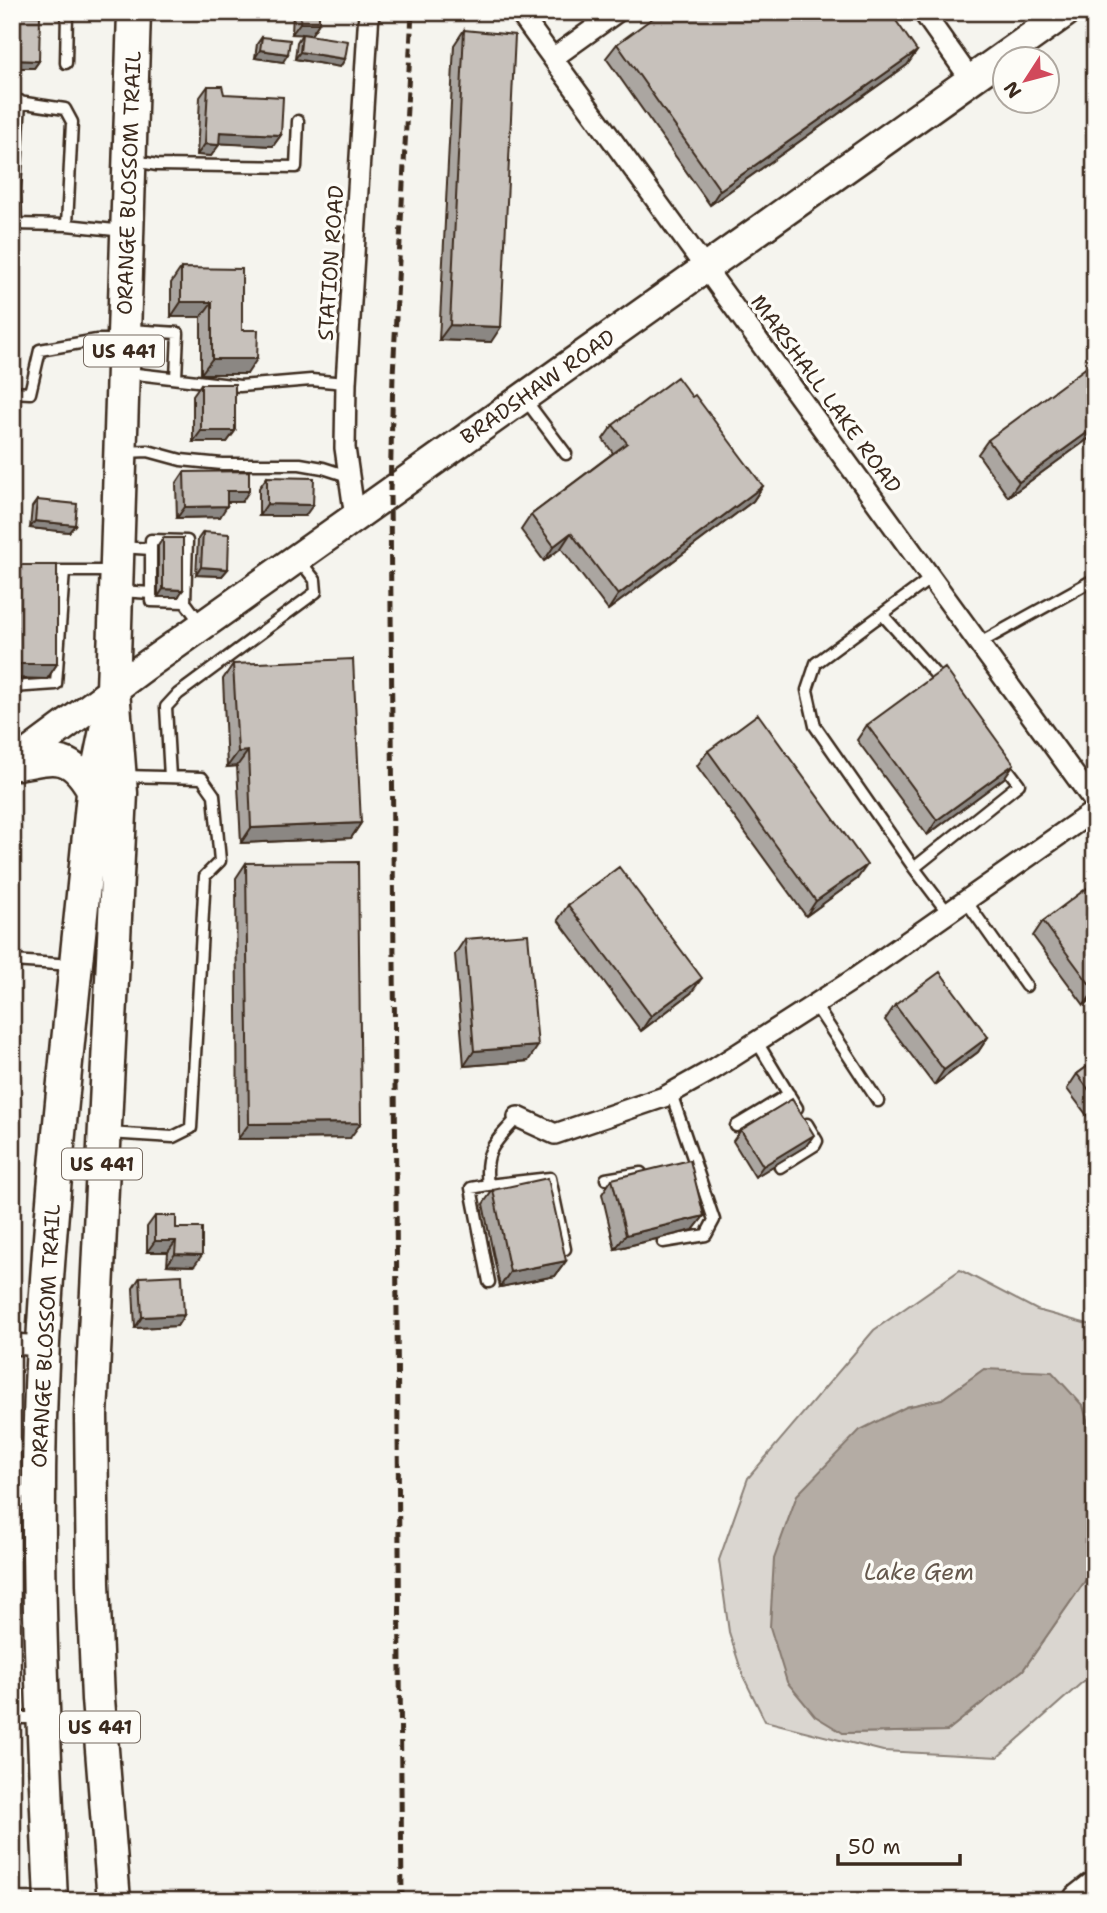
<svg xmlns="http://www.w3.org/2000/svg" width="1107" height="1913" viewBox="0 0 1107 1913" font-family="'Shantell Sans',sans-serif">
  <rect width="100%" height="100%" fill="#f5f4ee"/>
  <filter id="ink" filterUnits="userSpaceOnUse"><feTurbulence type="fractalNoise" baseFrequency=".0143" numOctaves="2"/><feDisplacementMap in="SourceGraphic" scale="14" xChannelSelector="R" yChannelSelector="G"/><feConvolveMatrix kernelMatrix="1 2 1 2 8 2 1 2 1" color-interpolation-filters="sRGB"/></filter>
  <g filter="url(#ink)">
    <!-- green -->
    <path fill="#dad6d0" stroke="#8a8077" stroke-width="2" d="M960,1270L1037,1310L1095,1326V1449L1083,1406L984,1369L942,1399L906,1407L843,1733L947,1731L1023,1670L1087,1578L1095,1538V1671L998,1757L883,1751L765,1721L743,1676L729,1632L719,1560L748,1478L874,1330Z"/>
    <!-- water -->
    <path fill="#b4aca4" stroke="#84786e" stroke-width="2" d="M984,1369L1052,1372L1083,1406L1095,1449V1538L1087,1578L1023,1670L947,1731L843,1733L815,1716L787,1682L770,1627L774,1559L797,1495L860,1430L906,1407L942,1399Z"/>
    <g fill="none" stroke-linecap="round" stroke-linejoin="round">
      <!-- lane casing -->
      <g stroke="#3b2a1e" stroke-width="15">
        <path id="lane" d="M66,63L67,12
          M12,101L65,109L72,122L67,225
          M135,161L157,165L296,167L298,121
          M12,224L67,225L124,231
          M16,224L15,189L20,101
          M129,330L178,333L176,378
          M128,373L240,386L311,380L346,383
          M12,392L30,393L40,350L97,340H121
          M524,398L566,454
          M125,452L148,451L181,460L222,464H300L323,468L348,476
          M120,547L151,549
          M58,571H113
          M120,591L151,593
          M185,602L187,541L151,540V601L185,602L202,625
          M882,614L944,684
          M978,644L1095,579
          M12,687L56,684L64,571
          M170,777L166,707L178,694L316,592L315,580L300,561
          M914,868L815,726L807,690L816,663L931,578
          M966,901L1026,986
          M948,913L914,868L1019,784L1003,763
          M12,961L73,965
          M815,1005L878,1101
          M757,1042L797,1108
          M518,1117C496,1142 483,1149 488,1185L550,1178L565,1249
          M736,1126L789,1094
          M108,1133L173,1137L191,1128L205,876L220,861L214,795L202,778L124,776
          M780,1167L815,1145L817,1141L807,1124
          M606,1179L641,1173
          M488,1185L471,1188L489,1282
          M663,1242L706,1235L714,1220L671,1093
          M12,1718H40"/>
      </g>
      <!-- street casing -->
      <g stroke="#3b2a1e" stroke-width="24">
        <path id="street" d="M519,12L1095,803
          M923,12L971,80
          M553,58L617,12
          M355,517L345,448L346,383L369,12
          M518,1117L555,1134L664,1097L714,1069L851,981L1095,810
          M12,1344L43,1346"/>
      </g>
      <!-- secondary casing -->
      <g stroke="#3b2a1e" stroke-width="33">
        <path id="secondary" d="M12,765L144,667L1066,12
          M18,765C58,757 72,754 93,793"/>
      </g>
      <!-- primary casing -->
      <g stroke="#3b2a1e" stroke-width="37">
        <path id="primary" d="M51,1901C43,1715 33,1529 43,1343C53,1159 76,976 93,793L106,730
          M114,1901L98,1699L93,1584L91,1416L121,793L113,690L134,12"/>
      </g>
      <!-- highway casing -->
      <g stroke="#3b2a1e" stroke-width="40">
        <path id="highway" d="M1081,1901L1095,1890"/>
      </g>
      <!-- lane -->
      <use href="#lane" stroke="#fdfcf7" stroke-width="10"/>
      <!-- street -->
      <use href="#street" stroke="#fdfcf7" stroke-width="19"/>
      <!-- secondary -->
      <use href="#secondary" stroke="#fdfcf7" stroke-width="28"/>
      <!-- primary -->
      <use href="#primary" stroke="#fdfcf7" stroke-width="32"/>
      <!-- highway -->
      <use href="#highway" stroke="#fdfcf7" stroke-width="35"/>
      <!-- rail -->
      <path stroke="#3b2a1e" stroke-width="5" stroke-dasharray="10 5" stroke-linecap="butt" d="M402,1901L390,492L393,375L412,12"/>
    </g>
    <!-- wall -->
    <path fill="#aba6a1" stroke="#3b2a1e" stroke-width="2" d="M293,12H319V23L311,35L304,34L345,59L340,67L295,59L297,42L302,34H292Z
      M14,15L39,61L34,68H12V18Z
      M464,30L491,342L439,340L454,45Z
      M262,37L283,62L255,58L257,44Z
      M617,44L917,51L907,65L710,205L606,58Z
      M208,86L224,94L281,135L273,146L219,143L211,156L197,155L200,97Z
      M181,268L242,330L247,374H201V317H171V283Z
      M201,384L235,431L227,442H193V395Z
      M613,425L763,486L753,501L608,610L561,548L544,561L521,530L531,515L613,453L603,439Z
      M1095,434L1008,497L978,454L988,440Z
      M184,472L242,502H227L220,517L177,518L176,484Z
      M267,477L305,516H259V488Z
      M37,500L75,525L69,532L30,528L32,507Z
      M203,532L228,569L222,576L196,575L198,539Z
      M163,538L178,597H158V546Z
      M16,565L57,664L47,679L12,678V571Z
      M233,664L361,823L351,838L241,843L237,766L227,767L223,679Z
      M867,725L1004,778L927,835L857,740Z
      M708,751L857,879L806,916L697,766Z
      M246,863L350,1138L238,1139L236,878Z
      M1095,898V997L1084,1005L1033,936L1043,921Z
      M568,905L691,993L641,1031L558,920Z
      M465,939L528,1061L464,1066L455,954Z
      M895,1005L988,1037L978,1052L934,1085L885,1020Z
      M1095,1061V1126L1067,1089L1077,1074Z
      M741,1130L806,1146L755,1177L733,1141Z
      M612,1179L704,1216L693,1230L615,1249L602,1194Z
      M493,1190L566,1261L555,1276L500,1287L483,1204Z
      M155,1216L176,1228L194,1266L167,1265L168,1252H147V1227Z
      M140,1277L184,1315L177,1326L135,1328L133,1288Z"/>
    <!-- shaded-wall -->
    <path fill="#8b8783" stroke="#3b2a1e" stroke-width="2" d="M300,23H319L311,35L292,34Z
      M260,50L288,54L283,62L255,58Z
      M917,51L907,65L710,205L720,190Z
      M300,52L345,59L340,67L295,59Z
      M14,60L39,61L34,68H12V63Z
      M220,132L281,135L273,146L212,143Z
      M205,144L219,145L211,156L197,155Z
      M181,302H212L201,317H171Z
      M450,325L501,327L491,342L439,340Z
      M212,359H257L247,374H201Z
      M12,363H18L12,372Z
      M1095,427V434L1008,497L1019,482Z
      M201,431H235L227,442H193Z
      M763,486L753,501L608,610L618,595Z
      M227,491H249L242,502H219Z
      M267,504L313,505L305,516H259Z
      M227,506L220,517L177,518L185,507Z
      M35,521L75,525L69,532L30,528Z
      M571,533L561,548L544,561L554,546Z
      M201,567L228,569L222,576L196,575Z
      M163,589L183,590L178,597H158Z
      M16,664H57L47,679L12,678V669Z
      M248,751L237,766L227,767L238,752Z
      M1014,764L1004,778L927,835L937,820Z
      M361,823L351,838L241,843L251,828Z
      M867,865L857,879L806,916L816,901Z
      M702,978L691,993L641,1031L651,1016Z
      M1095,990V997L1084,1005Z
      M988,1037L978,1052L934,1085L944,1070Z
      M538,1046L528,1061L464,1066L474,1051Z
      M361,1123L350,1138L238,1139L249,1124Z
      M814,1135L806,1146L755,1177L763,1166Z
      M704,1216L693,1230L615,1249L626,1235Z
      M155,1241H176L168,1252H147Z
      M175,1254L202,1255L194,1266L167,1265Z
      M566,1261L555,1276L500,1287L510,1272Z
      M184,1315L177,1326L135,1328L142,1317Z"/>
    <!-- building -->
    <path fill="#c7c1bb" stroke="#3b2a1e" stroke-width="2" d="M301,12H319V23H300Z
      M661,12H890L917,51L720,190L617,44Z
      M14,15L40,16L39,61L14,60Z
      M464,30L515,35L501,327L450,325Z
      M302,34L348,41L345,59L300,52Z
      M262,37L290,40L288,54L260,50Z
      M208,86H222L224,94L283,97L281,135L220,132L219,145L205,144Z
      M181,268L242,269V330H258L257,359H212V302H181Z
      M12,318H19L18,363H12Z
      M1095,361V427L1019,482L988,440Z
      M677,377L692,397L695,395L763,486L618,595L571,533L554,546L531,515L627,443L613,425Z
      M201,384H235V431H201Z
      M249,471V491H227V506L185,507L184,472Z
      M267,477L314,478L313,505L267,504Z
      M37,500L77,504L75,525L35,521Z
      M203,532L229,534L228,569L201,567Z
      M163,538H183V590L163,589Z
      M16,565H57V664H16Z
      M353,659L361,823L251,828L248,751L238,752L233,664Z
      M945,668L1014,764L937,820L867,725Z
      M758,714L867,865L816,901L708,751Z
      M358,862L361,1123L249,1124L246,863Z
      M619,867L702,978L651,1016L568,905Z
      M1087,888L1095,898L1094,990L1043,921Z
      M528,934L538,1046L474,1051L465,939Z
      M940,972L988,1037L944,1070L895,1005Z
      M1095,1061V1098L1077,1074Z
      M792,1099L814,1135L763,1166L741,1130Z
      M690,1160L704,1216L626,1235L612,1179Z
      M548,1178L566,1261L510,1272L493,1190Z
      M155,1216H176V1228H202V1255L175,1254L176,1241H155Z
      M182,1275L184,1315L142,1317L140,1277Z"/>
  </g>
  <g text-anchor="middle" stroke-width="7" stroke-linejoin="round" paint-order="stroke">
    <!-- shield labels -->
    <g fill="#fdfcf7" stroke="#75695f" stroke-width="2">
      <rect x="84" y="335.5" width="80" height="31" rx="5"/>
      <rect x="62" y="1148.5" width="80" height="31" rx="5"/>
      <rect x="60" y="1711.5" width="80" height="31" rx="5"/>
    </g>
    <g font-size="19" font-weight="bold" fill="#3b2a1e">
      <text x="124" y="358">US 441</text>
      <text x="102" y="1171">US 441</text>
      <text x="100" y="1734">US 441</text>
    </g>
    <!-- street labels -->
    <g font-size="21" fill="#3b2a1e" stroke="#fdfcf7">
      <text transform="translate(129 183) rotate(-88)" y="7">ORANGE BLOSSOM TRAIL</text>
      <text transform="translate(331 263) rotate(-86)" y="7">STATION ROAD</text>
      <text transform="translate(538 387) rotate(-35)" y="7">BRADSHAW ROAD</text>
      <text transform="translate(826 394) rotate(54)" y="7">MARSHALL LAKE ROAD</text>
      <text transform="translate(46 1336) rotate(-87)" y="7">ORANGE BLOSSOM TRAIL</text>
    </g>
    <!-- water labels -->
    <g font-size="23" font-style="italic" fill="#65584d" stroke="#fdfcf7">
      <text x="919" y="1580">Lake Gem</text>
    </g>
  </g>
  <!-- margin -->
  <rect width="1107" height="1913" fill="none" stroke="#fdfcf7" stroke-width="42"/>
  <rect x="21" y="21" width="1065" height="1871" fill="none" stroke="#3b2a1e" stroke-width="2.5" filter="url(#ink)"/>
  <!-- north arrow -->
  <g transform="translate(1026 80) rotate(234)"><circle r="33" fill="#fdfcf7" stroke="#afa8a0" stroke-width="2"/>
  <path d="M0-5L12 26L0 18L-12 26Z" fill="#d1495b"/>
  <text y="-10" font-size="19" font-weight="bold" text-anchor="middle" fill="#3b2a1e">N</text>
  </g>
  <!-- scale -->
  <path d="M838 1854v10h122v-10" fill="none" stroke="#3b2a1e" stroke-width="3.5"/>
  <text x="848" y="1854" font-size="21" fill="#3b2a1e" stroke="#fdfcf7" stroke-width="5" paint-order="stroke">50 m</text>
</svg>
